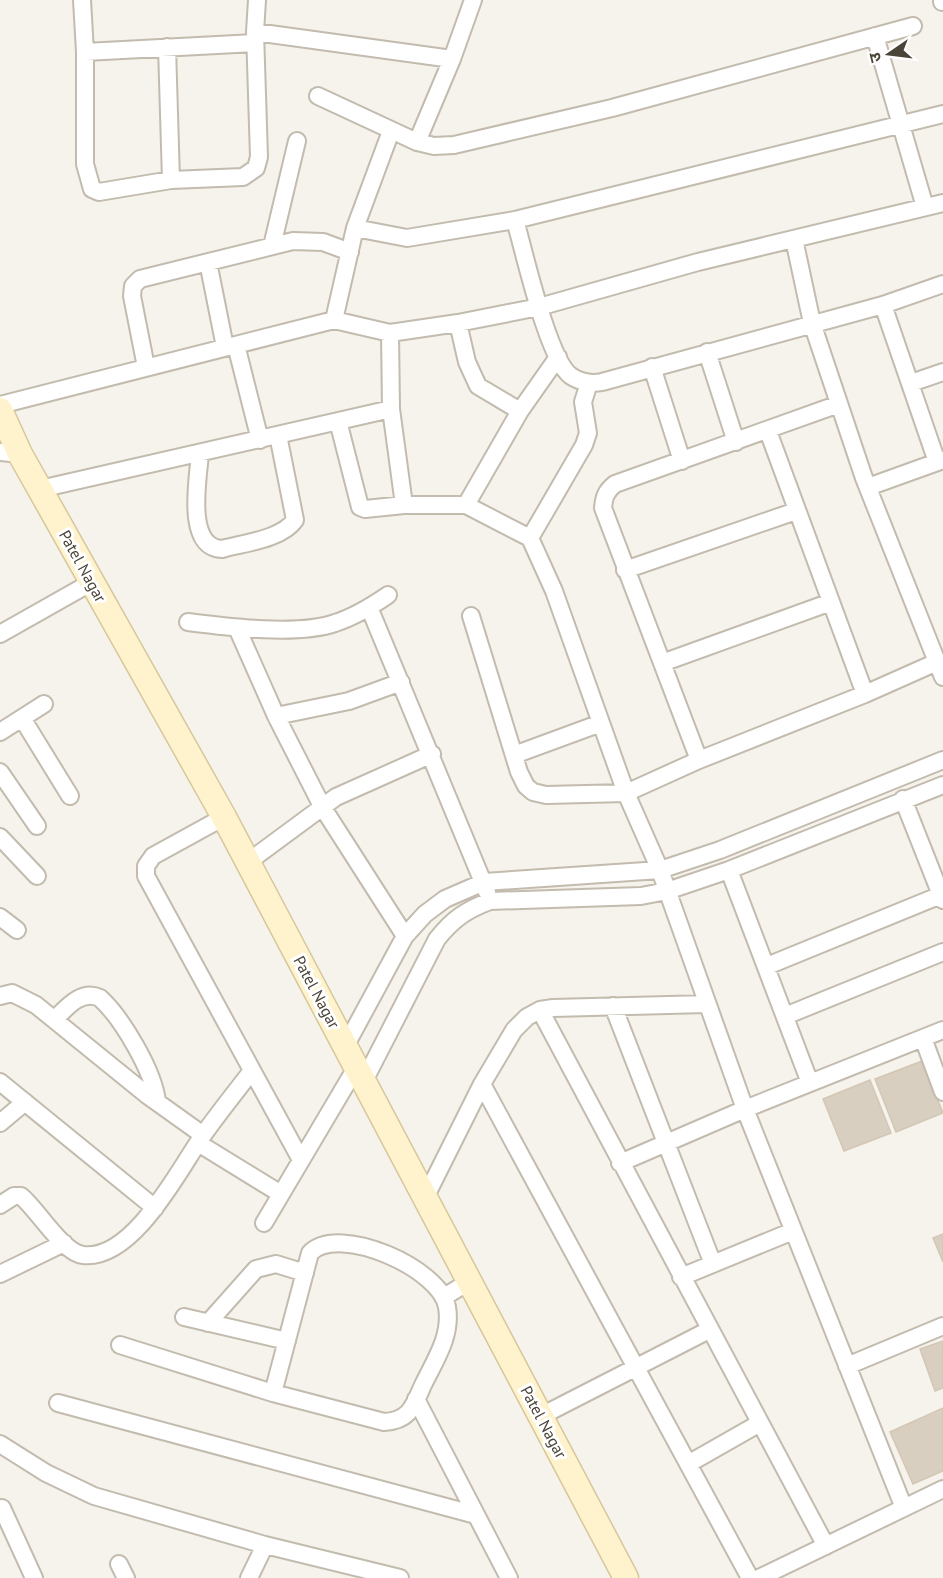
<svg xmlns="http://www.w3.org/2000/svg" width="943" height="1578" viewBox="0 0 943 1578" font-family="'PT Sans','Noto Sans Devanagari',sans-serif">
  <rect width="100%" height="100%" fill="#f6f3ec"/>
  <!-- building -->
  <path fill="#d8cfc1" stroke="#d3c7b4" stroke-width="1.5" d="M922,1061L943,1113L896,1132L875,1079Z
    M870,1080L891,1133L844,1151L823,1099Z
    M943,1234V1262L933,1238Z
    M943,1341V1388L935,1391L920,1349Z
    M943,1408V1471L913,1484L890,1432Z"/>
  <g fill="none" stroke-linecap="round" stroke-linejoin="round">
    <!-- street casing -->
    <g stroke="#c2bbae" stroke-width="20">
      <path id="street" d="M82,0L85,52V164L92,189L99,192L171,180L243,177L256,168L259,157L255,32L257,0
        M942,2L943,1
        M255,32L452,59
        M875,36L925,207
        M167,47L171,180
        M85,52L255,43
        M318,96L417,142L434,146L454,145L612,108L913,26
        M417,142L452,59L473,0
        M515,220C524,251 548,360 571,376C580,382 592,384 602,382L883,305L943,284
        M355,228L407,238L515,220L943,114
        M794,239L812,323L864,478L943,677
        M272,246L297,141
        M208,262L225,347
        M883,305L937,462
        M334,320L355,228L391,131
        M458,323L467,362L478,386L520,411
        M390,333L391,409L404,505
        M236,345L260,440
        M707,352L736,442
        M146,367L132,296L133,286L140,279L293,241L323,242L350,252
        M652,367L682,461
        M911,383L943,372
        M0,405L334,320L390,333L458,323L539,307L698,262L943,203
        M338,421L360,507L365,509L404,505H466L530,538L554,591L626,793L660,870L745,1109L904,1508
        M768,431L865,694
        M0,452L20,454
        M200,454C198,478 185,548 222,549C244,543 282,539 295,520L278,435
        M868,487L943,460
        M40,489L391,409
        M466,505L520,411L558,357
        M530,538L584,445L588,433L583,402L589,383
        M625,570L796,511
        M369,607L487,892
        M471,616L519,772L526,786L533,792L546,795L626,793L699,760L865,694L937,662
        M188,622C228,627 298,636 335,623C354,617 372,606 388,595
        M237,628L276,716L323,808L405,936
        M0,634L92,582
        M662,663L831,602
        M276,716L349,701L401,682
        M22,718L70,796
        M0,732L44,704
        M514,755L601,723
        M699,760L603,508C604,497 606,491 615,484L839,404
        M0,772L37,826
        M903,799L943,900
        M224,817L153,856L146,866V876L301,1160
        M0,837L37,876
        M248,862L336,797L432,754
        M729,870L810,1083
        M0,917L17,930
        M767,966L941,895
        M0,996L12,993L36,1005L147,1095L203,1135
        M613,1006L713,1264
        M540,1010L826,1546
        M785,1016L943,952
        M55,1019C67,1007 82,989 100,998C122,1018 154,1072 157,1102
        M923,1038L943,1092
        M346,1045L405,936L425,914L445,899L484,882L660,870L720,850L943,760
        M364,1081L437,939C453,919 466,910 490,901L641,896L667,891L729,870L943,785
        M0,1082L155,1208
        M482,1084L750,1578
        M0,1123L25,1102
        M198,1143L281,1194
        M620,1163L745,1109L943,1030
        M426,1196L482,1084L514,1030L527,1017L540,1010L553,1008L707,1004
        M0,1205L14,1196H21C37,1209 63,1253 83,1255C132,1261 178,1172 201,1138C217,1115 234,1094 251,1072
        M264,1223L357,1066
        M0,1274L64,1243
        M681,1277L793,1231
        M444,1297L470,1281
        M184,1317L287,1341
        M208,1323L256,1269L276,1264L305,1273
        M120,1345L273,1393L384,1422C410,1421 414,1405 423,1385C435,1360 452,1336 447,1307C441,1269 339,1223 310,1253L273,1393
        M847,1366L943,1326
        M416,1399L509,1578
        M58,1403L476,1515
        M541,1416L709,1330
        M0,1444L46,1473L94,1496L265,1545L400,1578
        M688,1464L760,1423
        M2,1508L34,1578
        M119,1564L126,1578
        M249,1578L265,1545
        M759,1578L943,1489"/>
    </g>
    <!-- secondary casing -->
    <g stroke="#d6c79b" stroke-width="27">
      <path id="secondary" d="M0,410L20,454L224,817L626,1578"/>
    </g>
    <!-- street -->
    <use href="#street" stroke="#fff" stroke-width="16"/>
    <!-- secondary -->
    <use href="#secondary" stroke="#fff3cd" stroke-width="24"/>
  </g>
  <g text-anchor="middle" stroke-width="6" stroke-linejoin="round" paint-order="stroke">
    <!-- street labels -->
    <g font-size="16" fill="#4b4439" stroke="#fff">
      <text transform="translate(83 566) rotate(61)" y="6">Patel Nagar</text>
      <text transform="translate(317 992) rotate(62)" y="6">Patel Nagar</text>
      <text transform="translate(544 1422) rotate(62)" y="6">Patel Nagar</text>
    </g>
  </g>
  <!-- north arrow -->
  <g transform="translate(889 54) rotate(256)" stroke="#ffffff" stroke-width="4.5" paint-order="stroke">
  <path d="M0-4.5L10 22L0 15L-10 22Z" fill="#4b4439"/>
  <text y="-9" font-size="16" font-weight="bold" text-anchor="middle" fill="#4b4439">उ</text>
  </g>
</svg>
